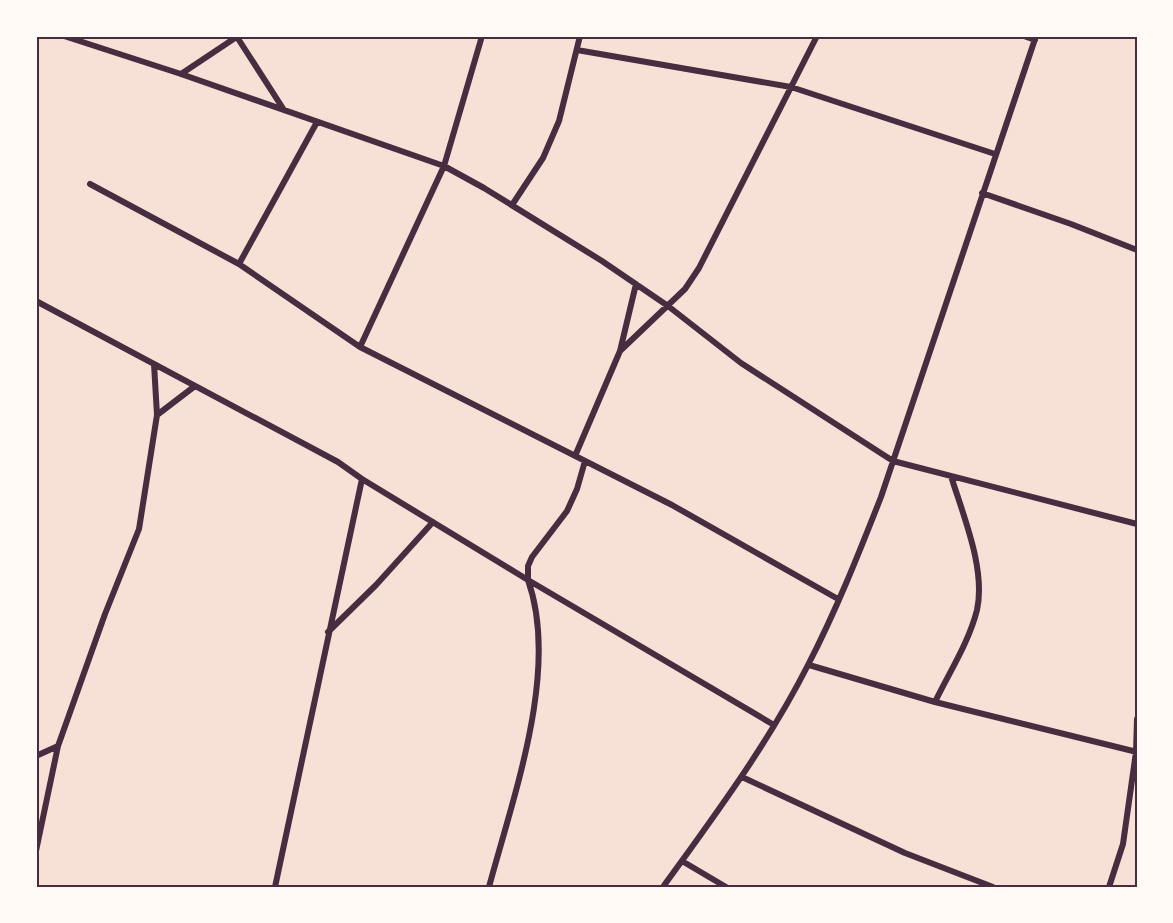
<svg xmlns="http://www.w3.org/2000/svg" width="1173" height="923" viewBox="0 0 1173 923" font-family="'Roboto Serif',serif">
  <rect width="100%" height="100%" fill="#f7e1d7"/>
  <g fill="none" stroke-linecap="round" stroke-linejoin="round">
    <!-- minor -->
    <path stroke="#4a2c40" stroke-width="6" d="M64,36L181,74L444,166L484,188L602,261L668,306L741,363L893,461L1137,524
      M1024,36L1035,40
      M237,37L284,110
      M577,50L791,87L995,154
      M181,74L238,36
      M90,184L239,264L360,347L672,505L838,599
      M982,193L1071,224L1137,250
      M512,205L543,158L559,121L580,36
      M239,264L317,122
      M36,301L338,462L362,479L275,887
      M360,347L444,166L482,36
      M620,351L685,289L699,268L817,36
      M157,415L195,386
      M575,456L620,351L636,284
      M585,461L577,489L567,511L532,557L528,566V580L774,725
      M362,479L528,580C560,670 513,797 489,887
      M328,632L376,585L433,522
      M809,665L935,702L1137,752
      M935,702C949,673 969,642 977,610C986,569 963,515 951,476
      M36,756L58,746
      M742,777L905,853L993,887
      M36,851L58,746L105,614L139,529L157,415L154,364
      M682,861L726,887
      M663,887C715,815 768,744 808,665C836,611 859,553 881,497L1036,36
      M1109,887L1123,844L1136,752L1137,719"/>
  </g>
  <!-- border -->
  <rect width="1173" height="923" fill="none" stroke="#fffaf5" stroke-width="75"/>
  <rect x="38" y="38" width="1098" height="848" fill="none" stroke="#4a2c40" stroke-width="2"/>
</svg>
